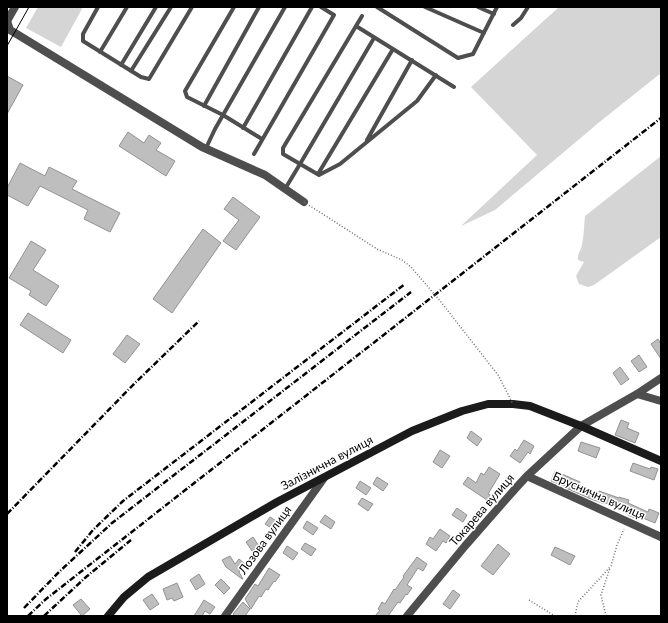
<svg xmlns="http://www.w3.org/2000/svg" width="668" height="623" viewBox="0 0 668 623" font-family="Lato,sans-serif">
  <rect width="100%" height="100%" fill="#fff"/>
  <!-- green -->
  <path fill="#d5d5d5" d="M38,7H83L61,47L26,28Z
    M559,7H661V73L602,120L495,210L461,226L537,155L471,87Z
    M661,156V237L594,285L588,287L579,284L576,276L584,262L578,260C577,254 581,251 582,245C584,235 584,225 585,216Z"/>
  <!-- building -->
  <path fill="#bebebe" stroke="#929292" d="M7,76L23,85L7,114Z
    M128,132L144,143L149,135L161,143L156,150L175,161L166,176L119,146Z
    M20,163L45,176L49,167L77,181L72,189L120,213L110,232L84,219L88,210L40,186L28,206L7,195V188Z
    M233,197L260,217L236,250L223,241L239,220L224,209Z
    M203,229L221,243L172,313L153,299Z
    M31,241L46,250L33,270L59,286L46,306L29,295L31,291L9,278Z
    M28,313L71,340L63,353L20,325Z
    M127,335L140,344L125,363L113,354Z
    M658,339L661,344V359L651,344Z
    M639,355L647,367L639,372L631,361Z
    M620,367L629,379L621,385L613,373Z
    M621,420L629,423L627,428L639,433L635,443L615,435Z
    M471,431L482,439L477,446L467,438Z
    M524,440L534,446L530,454L528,452L520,463L510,456L515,449L517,451Z
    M581,442L600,448L596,458L578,451Z
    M440,450L450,456L442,468L433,462Z
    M633,463L650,469L651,467L658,469L654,480L630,471Z
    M489,467L500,474L488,494L490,495L487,500L463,484L468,477L476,483L481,473L484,475Z
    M555,471L580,482L578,486L598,493L599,491L619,498V497L629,500L628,503L648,512L649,509L659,513L655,523L638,516L637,519L628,515L629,512L605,503V504L591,499L566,488L567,487L551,481Z
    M377,477L388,484L383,491L373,484Z
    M360,481L371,488L366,495L356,488Z
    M362,498L373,504L368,511L358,504Z
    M457,508L467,515L463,522L452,515Z
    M325,515L335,522L331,529L320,522Z
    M270,517L281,524L276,531L265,524Z
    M307,521L318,528L313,535L303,528Z
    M440,529L450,536L446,543L443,541L436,551L426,544L430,537L433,539Z
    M253,537L259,546L252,551L246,542Z
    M305,543L316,549L311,556L301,549Z
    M498,544L510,554L493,575L481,566Z
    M287,546L298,553L293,560L283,553Z
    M555,547L575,556L570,565L551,555Z
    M230,556L235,564L239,559L245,564L239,572L243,579H242L226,567L222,560Z
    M417,557L427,564L423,571L418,568L407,585L412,588L407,595L406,594L400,603L398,602L388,616H375L380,610L378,609L382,602L385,604L394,589L395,590L404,577L403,576Z
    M269,568L280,575L275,582L274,581L268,590L266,589L261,597L259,596L251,609L245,599L255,584L258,586Z
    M199,574L205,584L196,590L190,580Z
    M221,579L230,588L224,594L215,585Z
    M177,583L183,597L174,601L172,598L167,600L163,589Z
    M453,590L460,595L450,609L443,604Z
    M152,594L159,604L150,610L143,600Z
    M81,599L90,609L82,616L73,605Z
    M204,600L215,607L210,614L205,611L202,616H194Z
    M243,602L250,609L245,616H235L233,614Z"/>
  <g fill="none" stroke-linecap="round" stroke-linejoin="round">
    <!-- path -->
    <path stroke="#707070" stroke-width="1.5" stroke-dasharray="1 2" stroke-linecap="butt" d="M529,600L555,616
      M575,616L578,602L611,566L617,545L624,529
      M606,616L601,595L610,568"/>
    <!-- service -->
    <path stroke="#4e4e4e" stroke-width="4" d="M98,7L83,34V41L141,77L149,79L192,7
      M234,7L185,91L187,97L223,115L262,139
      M377,7L458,58L473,54L497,7
      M425,7L484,33
      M478,7L494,14
      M362,16L283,148V154L319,175L340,164L417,101L436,75
      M513,25L521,18L528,7
      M356,26L454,87
      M100,52L127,7
      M121,65L156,7
      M131,71L171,7
      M204,106L259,7
      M243,128L312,7
      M367,140L412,60
      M206,148L215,129L285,7
      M254,154L334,15L321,7
      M318,174L393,49
      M285,189L300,164L374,38"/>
    <!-- minor -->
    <path stroke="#4e4e4e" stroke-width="8" d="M7,21L10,30L15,33L202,147L265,175L304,202
      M637,394L661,401
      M527,476L661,537
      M225,616L324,478
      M407,616L465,546L515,489L527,476L581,426L637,394L661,378"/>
    <!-- tertiary -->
    <path stroke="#4e4e4e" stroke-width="8" d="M7,21L15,7"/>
    <!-- secondary -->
    <path stroke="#1b1b1b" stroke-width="8" d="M108,616L124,597L148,577L277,502L412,431L462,411L488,404H513L530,406L581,426L661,461"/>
    <!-- tram -->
    <path stroke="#000" stroke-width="1" d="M7,46L29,7"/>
    <!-- rail -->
    <path stroke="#000" stroke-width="2.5" stroke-dasharray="6 2 1 2" stroke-linecap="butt" d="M7,514L133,385L199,321
      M75,552L93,530L123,501L405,284
      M24,608L60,571L112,523L411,292
      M28,616L46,599L661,118
      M44,616L86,577L131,540"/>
    <!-- path-bridge -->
    <path stroke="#707070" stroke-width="1.5" stroke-dasharray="1 2" stroke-linecap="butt" d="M304,202L377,249L402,260L411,267L441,302L498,375L513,404"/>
  </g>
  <g text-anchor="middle" stroke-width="3" stroke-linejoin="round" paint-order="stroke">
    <!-- street labels -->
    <g font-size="12" fill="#000" stroke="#fff">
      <text transform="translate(327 463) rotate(-28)" y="4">Залізнична вулиця</text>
      <text transform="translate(599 496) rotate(24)" y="4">Бруснична вулиця</text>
      <text transform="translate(482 510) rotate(-49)" y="4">Токарева вулиця</text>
      <text transform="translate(265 540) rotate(-54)" y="4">Лозова вулиця</text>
    </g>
  </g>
  <!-- border -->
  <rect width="668" height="623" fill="none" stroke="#000000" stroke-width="16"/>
</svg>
